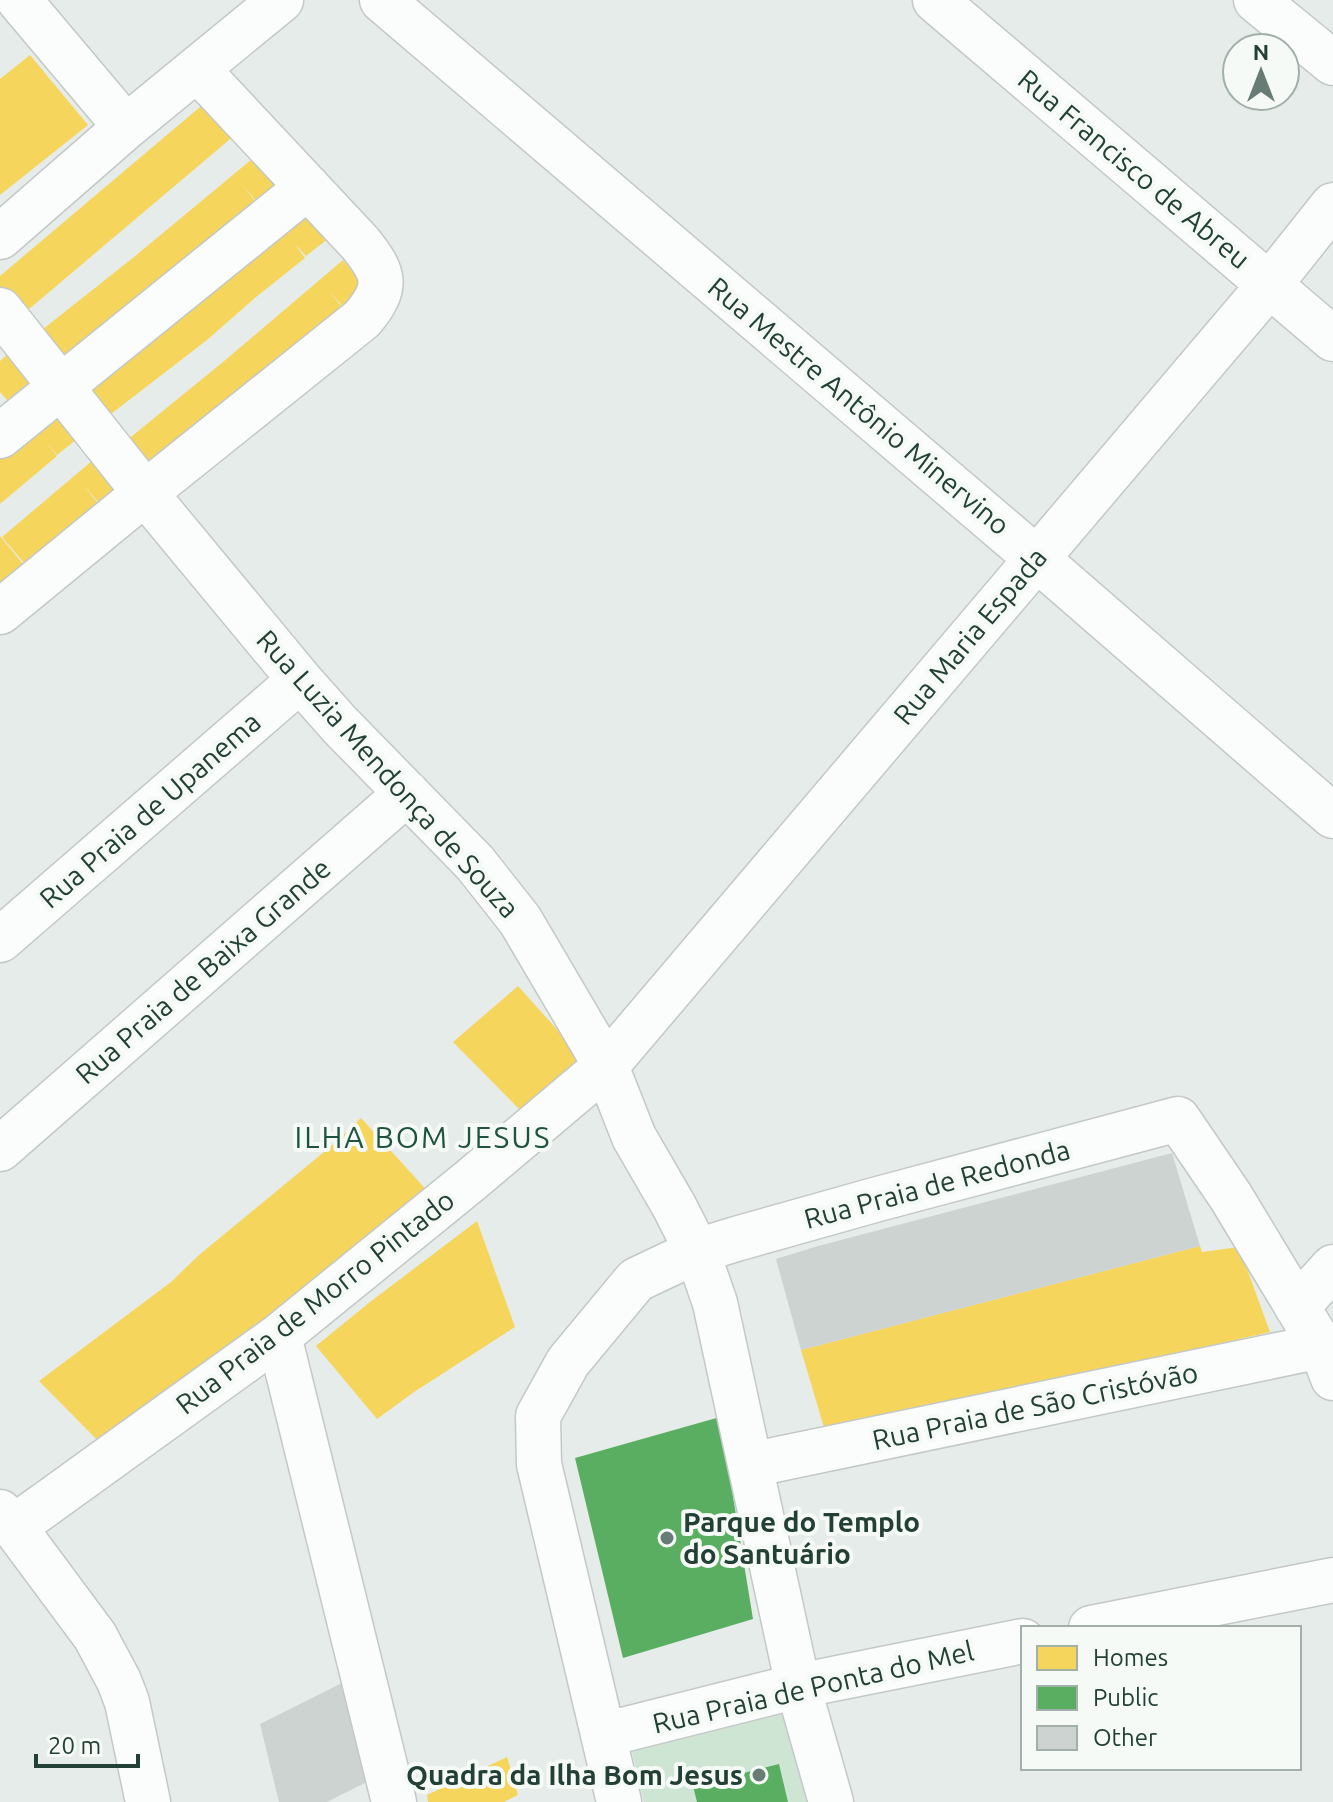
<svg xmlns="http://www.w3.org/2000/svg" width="1333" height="1802" viewBox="0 0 1333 1802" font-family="Ubuntu,sans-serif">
  <rect width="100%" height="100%" fill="#e6ece9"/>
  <!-- green -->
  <path fill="#cfe5d4" d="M787,1713L812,1802H644L632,1752Z"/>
  <!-- homes -->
  <path fill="#f6d55c" d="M30,55L88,125L0,195V79Z
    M213,96L242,129L22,315L0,288V276Z
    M257,155L284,188L261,207L242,184L261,209L62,368L33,337L134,257Z
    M301,205L329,238L306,256L295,244L305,258L256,297L207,340L107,417L78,386Z
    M343,260L371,293L348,312L328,290L347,313L154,471L126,441L223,362Z
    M8,354L36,387L12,406L0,392V361Z
    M54,403L81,436L57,455L44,439L57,456L0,504V448Z
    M99,455L127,488L103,507L83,485L102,508L30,570L2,537Z
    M0,536L29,571L0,595Z
    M518,986L588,1064L525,1115L453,1042Z
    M361,1118L432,1196L106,1449L39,1381L171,1282L199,1255L330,1147Z
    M477,1221L515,1327L414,1392L377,1419L316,1346L370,1302Z
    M1200,1246L1202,1252L1239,1247L1270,1332L1196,1349L828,1441L801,1350Z
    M507,1757L518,1795L504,1802H428L427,1795Z"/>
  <!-- public -->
  <path fill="#5aae61" d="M720,1417L753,1619L623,1658L575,1458Z
    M779,1764L788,1802H697L693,1786Z"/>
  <!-- building -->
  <path fill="#cdd3d0" d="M1172,1153L1200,1246L801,1350L776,1259L818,1246Z
    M346,1681L371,1780L327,1802H279L260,1724Z"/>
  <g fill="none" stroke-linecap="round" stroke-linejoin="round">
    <!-- minor casing -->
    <g stroke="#c3c9c6" stroke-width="47">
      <path id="minor" d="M19,0L126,127
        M382,0L1036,558L1333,816
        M935,0L1333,339
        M1256,0L1333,63
        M0,237L126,127L281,0
        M0,310L145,493L300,680L340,725L475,863L520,920L606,1066L634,1137L674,1206L697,1251L715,1303L798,1686L831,1802
        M0,436L308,187
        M0,612L145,493L362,319C389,287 385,274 360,243L197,69
        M0,940L300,680
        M0,1149L407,793
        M1297,1307L1333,1267
        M279,1336L394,1802
        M750,1465L1321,1346
        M0,1512L14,1527L95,1636L119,1681L127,1702L148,1802
        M14,1527L279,1336L471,1180L606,1066L1270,284L1333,205
        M1091,1628L1333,1580
        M603,1735L798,1686L1023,1641
        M619,1802L539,1464L538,1416L568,1362L636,1280L697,1251L736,1239L878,1199L1178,1119L1231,1197L1269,1260L1321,1346L1333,1378"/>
    </g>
    <!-- minor -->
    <use href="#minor" stroke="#fbfcfc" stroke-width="44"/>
  </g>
  <!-- markers -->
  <g fill="#677c74" stroke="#f5faf7" stroke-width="3">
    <circle cx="667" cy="1538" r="8"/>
    <circle cx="759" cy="1775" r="8"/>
  </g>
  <g text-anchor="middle" stroke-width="8" stroke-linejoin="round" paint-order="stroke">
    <!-- street labels -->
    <g font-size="28" fill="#224035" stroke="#f5faf7">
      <text transform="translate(1134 169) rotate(40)" y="10">Rua Francisco de Abreu</text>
      <text transform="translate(859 406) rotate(40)" y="10">Rua Mestre Antônio Minervino</text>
      <text transform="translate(970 636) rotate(-50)" y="10">Rua Maria Espada</text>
      <text transform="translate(388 774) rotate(48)" y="10">Rua Luzia Mendonça de Souza</text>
      <text transform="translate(150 810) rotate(-41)" y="10">Rua Praia de Upanema</text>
      <text transform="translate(203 971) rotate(-41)" y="10">Rua Praia de Baixa Grande</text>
      <text transform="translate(937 1184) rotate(-15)" y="10">Rua Praia de Redonda</text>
      <text transform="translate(315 1302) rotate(-38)" y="10">Rua Praia de Morro Pintado</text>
      <text transform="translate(1035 1406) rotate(-12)" y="10">Rua Praia de São Cristóvão</text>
      <text transform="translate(813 1687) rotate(-13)" y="10">Rua Praia de Ponta do Mel</text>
    </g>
    <!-- poi labels -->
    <g font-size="28" font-weight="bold" fill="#224035" stroke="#f5faf7" text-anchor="start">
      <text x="683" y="1532">Parque do Templo<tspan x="683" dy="32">do Santuário</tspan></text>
      <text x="743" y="1785" text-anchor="end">Quadra da Ilha Bom Jesus</text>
    </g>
    <!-- neighbourhood labels -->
    <g font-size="30" letter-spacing="2" fill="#1e5340" stroke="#f5faf7">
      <text x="423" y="1148">ILHA BOM JESUS</text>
    </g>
  </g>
  <!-- legend -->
  <rect x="1021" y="1626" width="280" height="144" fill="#f5faf7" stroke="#a1b0a9" stroke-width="2"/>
  <rect x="1037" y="1646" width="40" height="24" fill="#f6d55c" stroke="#a1b0a9" stroke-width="2"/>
  <text x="1093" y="1666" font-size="24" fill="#224035">Homes</text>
  <rect x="1037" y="1686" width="40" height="24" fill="#5aae61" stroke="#a1b0a9" stroke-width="2"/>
  <text x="1093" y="1706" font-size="24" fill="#224035">Public</text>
  <rect x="1037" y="1726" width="40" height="24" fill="#cdd3d0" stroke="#a1b0a9" stroke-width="2"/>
  <text x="1093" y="1746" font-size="24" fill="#224035">Other</text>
  <!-- north arrow -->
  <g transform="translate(1261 72)"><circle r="38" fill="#f5faf7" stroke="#a1b0a9" stroke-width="2"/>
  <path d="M0-6L14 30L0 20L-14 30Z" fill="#677c74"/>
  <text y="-12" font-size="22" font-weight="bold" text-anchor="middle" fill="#224035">N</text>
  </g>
  <!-- scale -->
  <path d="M36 1754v12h102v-12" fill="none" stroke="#224035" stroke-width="4"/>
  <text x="48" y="1754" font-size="24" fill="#224035" stroke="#f5faf7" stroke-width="6" paint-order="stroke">20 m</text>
</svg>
